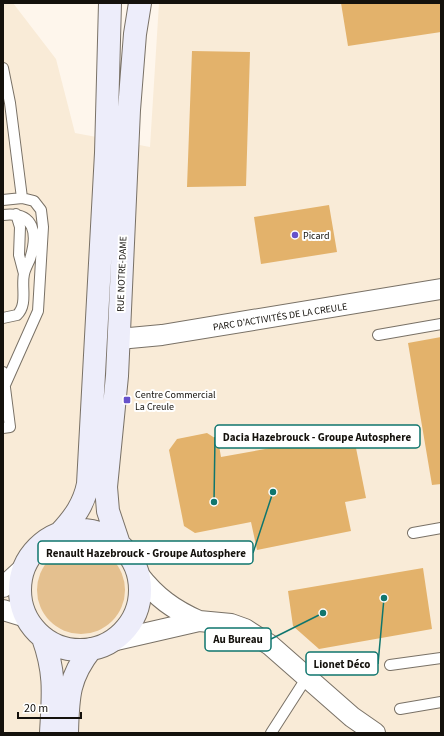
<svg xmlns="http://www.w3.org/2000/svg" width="444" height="736" viewBox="0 0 444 736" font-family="'Source Sans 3',sans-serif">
  <rect width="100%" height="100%" fill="#fef6ec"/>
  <!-- built -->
  <path fill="#f9ebd7" d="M3,3H13L56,59L75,133L150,147L159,3H441V733H3Z"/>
  <!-- green -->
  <path fill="#e4c08f" d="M37 590a44 44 0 1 1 88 0a44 44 0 1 1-88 0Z"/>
  <!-- building -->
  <path fill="#e3b26b" d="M341,3H441V32L348,46Z
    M192,51L250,52L246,186L187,187Z
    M329,205L337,252L261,264L254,217Z
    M441,337V484L432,485L408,343Z
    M207,433L218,440L221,457L353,433L366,498L345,502L351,531L257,550L251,522L195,533L184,526L169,450L177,439Z
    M423,568L432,629L319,649L293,626L288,591Z"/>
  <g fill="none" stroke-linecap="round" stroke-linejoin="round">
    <!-- lane casing -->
    <g stroke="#797166" stroke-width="12">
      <path id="lane" d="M3,68L10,103L22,198
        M3,200L22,198L34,201L41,210L43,227L38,311L5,385
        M16,214L20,227L19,255L24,274
        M3,215C35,211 38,234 30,259C28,264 25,269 24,274C21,286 28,305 17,315L3,318
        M378,335L441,324
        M3,372L10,427L3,428
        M413,533L441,528
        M390,665L441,658
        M400,709L441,702
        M271,733L307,677"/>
    </g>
    <!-- street casing -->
    <g stroke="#797166" stroke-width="22">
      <path id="street" d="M119,339L162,335L441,289
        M139,575C156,597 174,610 199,621
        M3,587L24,568
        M3,610L26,617
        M112,641L199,621L231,624L245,629L270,645L352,717L375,733"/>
    </g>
    <!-- secondary casing -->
    <g stroke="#797166" stroke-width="24">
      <path id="secondary" d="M20 590a60 60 0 1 1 120 0a60 60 0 1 1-120 0Z
        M60,533C74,518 84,504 88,484L106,153L110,3
        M119,544L108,511L106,487L117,376L129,110L135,34L140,3
        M43,638C56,674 53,696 51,733
        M67,733C68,698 68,678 91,649"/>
    </g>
    <!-- lane -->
    <use href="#lane" stroke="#fff" stroke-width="10"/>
    <!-- street -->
    <use href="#street" stroke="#fff" stroke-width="20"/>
    <!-- secondary -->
    <use href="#secondary" stroke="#ededfa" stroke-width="22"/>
  </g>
  <!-- markers -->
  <g fill="#6752cb" stroke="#fff" stroke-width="1.5">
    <circle cx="295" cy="235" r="4"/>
    <rect x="123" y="396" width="8" height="8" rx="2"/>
  </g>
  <g text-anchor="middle" stroke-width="4" stroke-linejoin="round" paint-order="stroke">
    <!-- poi labels -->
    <g font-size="10" fill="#14110c" stroke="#fff" text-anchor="start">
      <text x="303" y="239">Picard</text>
      <text x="135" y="398">Centre Commercial<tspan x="135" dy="12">La Creule</tspan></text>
    </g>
    <!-- street labels -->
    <g font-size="10" fill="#14110c" stroke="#fff">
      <text transform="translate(121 274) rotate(-88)" y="4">RUE NOTRE-DAME</text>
      <text transform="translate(280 316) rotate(-9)" y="4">PARC D'ACTIVITÉS DE LA CREULE</text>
    </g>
  </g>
  <!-- callouts -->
  <path fill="none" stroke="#0f766e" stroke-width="1.5" d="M214 502L215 437M273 492L253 553M323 613L271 639M384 598L378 664"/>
  <g fill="#0f766e" stroke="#fff" stroke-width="1.5">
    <circle cx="214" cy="502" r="4"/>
    <circle cx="273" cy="492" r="4"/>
    <circle cx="323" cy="613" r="4"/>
    <circle cx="384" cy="598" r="4"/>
  </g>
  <g fill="#fff" stroke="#0f766e" stroke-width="1.5">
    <rect x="215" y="425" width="205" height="23" rx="4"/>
    <rect x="38" y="541" width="215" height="23" rx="4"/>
    <rect x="205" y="628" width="66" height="23" rx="4"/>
    <rect x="306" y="652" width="72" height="23" rx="4"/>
  </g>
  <g font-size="11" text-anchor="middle" font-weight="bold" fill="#14110c">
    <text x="317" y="441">Dacia Hazebrouck - Groupe Autosphere</text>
    <text x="146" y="557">Renault Hazebrouck - Groupe Autosphere</text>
    <text x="238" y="643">Au Bureau</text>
    <text x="342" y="668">Lionet Déco</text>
  </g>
  <!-- border -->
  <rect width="444" height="736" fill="none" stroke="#14110c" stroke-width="8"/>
  <!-- scale -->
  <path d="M18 712v6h63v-6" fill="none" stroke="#14110c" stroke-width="2"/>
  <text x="24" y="712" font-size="12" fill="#14110c" stroke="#ffffff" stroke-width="3" paint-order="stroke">20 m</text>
</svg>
